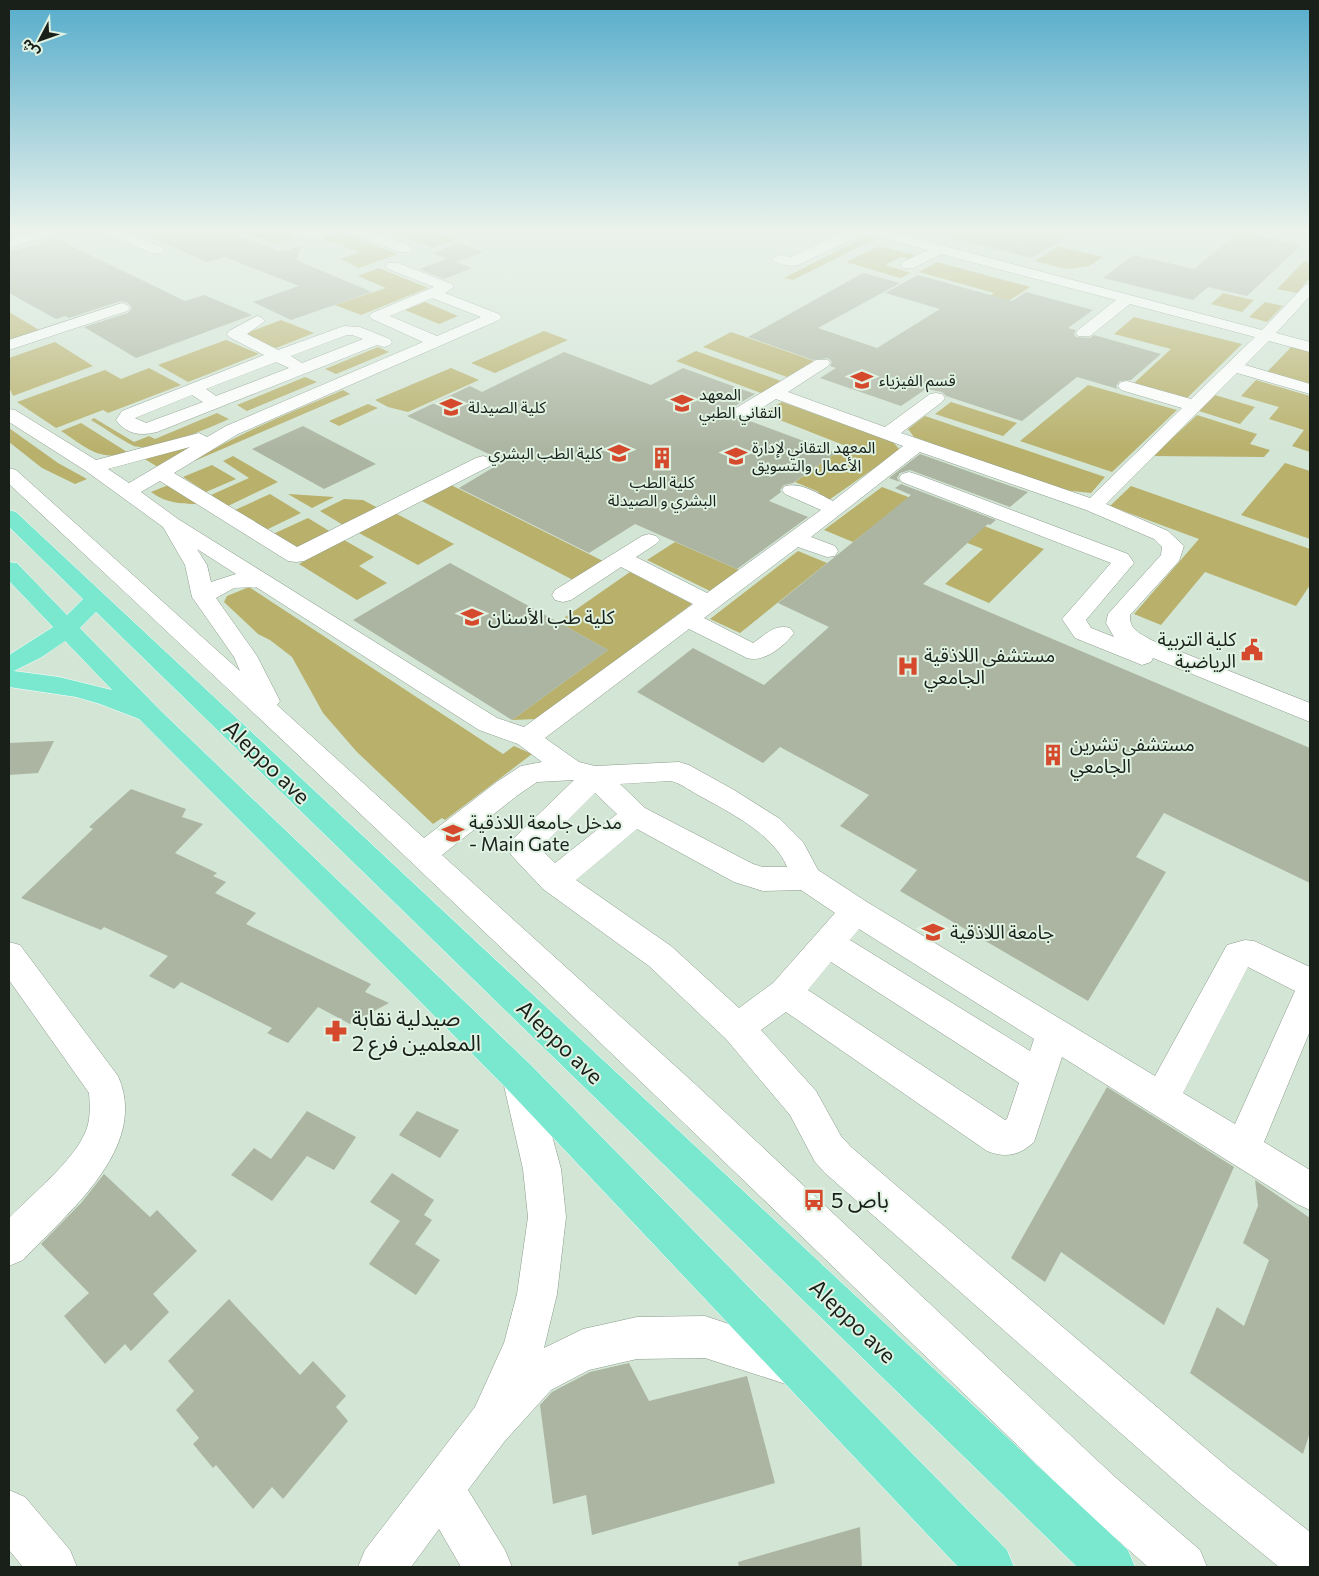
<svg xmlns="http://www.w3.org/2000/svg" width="1319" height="1576" viewBox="0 0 1319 1576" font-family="Commissioner,'Noto Sans Arabic',sans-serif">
  <rect width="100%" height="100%" fill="#d3e5d5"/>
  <!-- green -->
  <path fill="#b8b06b" d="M239,230H279L297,237L276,244Z
    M397,230H427L455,240L433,248L391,232Z
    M339,232L398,254L359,268L341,259L359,252L322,238Z
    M866,236L875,239L793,280L784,278Z
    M879,246L919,256L912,260L901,257L885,265L911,273L900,278L846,262Z
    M1058,246L1103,257L1089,266L1066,269L1035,261Z
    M1304,261L1310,263V278L1297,293L1277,289Z
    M937,262L1030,287L1007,302L989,297L994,293L919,272Z
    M379,268L428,288L361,315L335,305L386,288L358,276Z
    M1223,293L1253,300H1254L1242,312L1211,304Z
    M425,302L458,316L439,324L405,310Z
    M1265,302L1283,306L1267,322L1249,317Z
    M9,312L39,330L9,340Z
    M1134,317L1242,344L1184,401L1132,385L1171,349L1114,334Z
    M281,320L314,333L276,348L244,334Z
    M544,331L568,340L495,373L471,363Z
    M731,332L814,361L787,377L703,347Z
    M226,340L259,354L188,382L158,365Z
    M55,342L93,366L13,396L9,387V358Z
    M1293,345L1310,349V384L1267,372Z
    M378,347L389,352L336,374L325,369Z
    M696,351L781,381L761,393L676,361Z
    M149,368L181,385L108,413L103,410L56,428L17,402L105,370L121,379Z
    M451,368L479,380L408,412L388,407L375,400Z
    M305,377L317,382L247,411L237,405Z
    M1256,380L1310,396V452L1292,446L1304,430L1269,419L1279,407L1241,396Z
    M1088,385L1177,410L1112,472L1020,441Z
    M343,390L350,394L192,462C239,433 291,412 343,390Z
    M1215,395L1255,407L1240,424L1199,411Z
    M782,402L893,442L900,450L826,502L815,496L819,492L795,482L846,446L762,413Z
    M951,402L1017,423L1003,436L935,414Z
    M368,404L378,408L339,426L329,421Z
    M217,413L229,419C211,427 152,453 134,446C119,439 105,428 91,420L94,418L134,442L149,436L155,439Z
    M1197,415L1257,434L1250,444L1270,450L1264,457L1153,456Z
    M925,416L1105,477L1091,493L1063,490L914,437L908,429Z
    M81,423L127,452C100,463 83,445 61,431Z
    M9,428L58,463L87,479L75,484L42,468L9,442Z
    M210,439L158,467L143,458Z
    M233,456L278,482L228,506L211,495L249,478L223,461Z
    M1285,463L1310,471V539L1241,515Z
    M212,465L236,479L206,492L183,477Z
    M171,484L202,504C183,504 167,504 151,492Z
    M449,484L605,562L575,581L420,500Z
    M1131,486L1310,549V585L1296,606L1205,572L1161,625L1134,614L1199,539L1110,506Z
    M882,487L1044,549L989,603L945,584L983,549L890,513L853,542L824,530Z
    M270,494L301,513L266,530L235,510Z
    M288,494L334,497L312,508Z
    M344,499L363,500L378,508L343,525L320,511Z
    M395,513L454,544L418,565L359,533Z
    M308,518L331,532L295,549L273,534Z
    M344,540L374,557L359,566L387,583L357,600L299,564Z
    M675,542L739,570L710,591L647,560Z
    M798,551L827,563L740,633L710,619Z
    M630,572L692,604L536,719L512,720L608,650L558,622Z
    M249,587L503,754L514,746L532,754L445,820L442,818L433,824L357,752L323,713L292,657L270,640L258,634L224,602L227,596Z"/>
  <!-- building -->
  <path fill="#acb5a1" d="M135,230H222L282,252L302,245L296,260L372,292L291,320L253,302L299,286L225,257L207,262Z
    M944,230H1079L1031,258L943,236Z
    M1239,232L1301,245L1247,296L1208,287L1193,300L1103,278L1134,255L1194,269Z
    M57,239L185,301L204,295L252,315L136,358L84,327L128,313L132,308L128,303L121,301L69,318L65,316L56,319L9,293V252Z
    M459,243L483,252L456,262L432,253Z
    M447,259L472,268L444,279L419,269Z
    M863,273L900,283L818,328L877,348L940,309L885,293L918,275L1012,301L1026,292L1093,310L1068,328L1076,330L1074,334L1076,337L1090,338L1094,335L1161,354L1131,380L1120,381L1116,386L1118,389L1077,377L1022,421L946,396L942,392L926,389L901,406L820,378L836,368L830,366L832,362L828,358L813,360L748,337Z
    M564,352L651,385L683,368L755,394L735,406L730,414L736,418H742L836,453L793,483L784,485L780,490L781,492L769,501L808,517L737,569L635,524L589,553L459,488L504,461L407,416L470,386L482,392Z
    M303,426L376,464L324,489L252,449Z
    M920,454L990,479L1028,492L1010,507L910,470L900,473L897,478L900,482L889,478Z
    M901,484L996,520L990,525L988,524L923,584L1310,748V883L1164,813L1136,857L1166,872L1088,1001L900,891L917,870L840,826L869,795L780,747L763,763L637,692L693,648L764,685L829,627L778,603L911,495L895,488Z
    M450,563L558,622L608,650L512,720L353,620Z
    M54,741L38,773L9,775V743Z
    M131,789L186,809L182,817L203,824L175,853L217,873L213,876L226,882L215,893L256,913L246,924L371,984L365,992L389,1003L350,1024L318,1007L288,1043L267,1033L272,1028L181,982L174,989L149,976L168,956L104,927L101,930L21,898L93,829L89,827Z
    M1107,1087L1234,1167L1164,1325L1061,1252L1045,1282L1011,1258Z
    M307,1111L356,1137L334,1170L307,1156L272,1201L231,1175L254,1148L271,1159Z
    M417,1111L459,1130L440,1158L399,1135Z
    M392,1173L434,1200L424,1215L432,1220L415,1244L440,1260L416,1295L369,1264L400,1221L370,1202Z
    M104,1174L150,1217L157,1210L197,1251L153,1294L169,1312L131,1351L125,1344L105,1364L64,1316L89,1293L41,1244L82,1202Z
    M1255,1180L1310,1218V1432L1303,1454L1190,1373L1217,1307L1244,1326L1269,1260L1243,1243L1258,1206Z
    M229,1299L300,1375L313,1361L346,1396L336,1407L348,1421L283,1499L272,1487L253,1509L216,1465L213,1468L193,1444L199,1438L176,1410L194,1391L168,1361Z
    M629,1363L649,1401L747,1376L775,1483L592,1535L586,1495L553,1504L540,1405L552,1392L590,1372Z
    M860,1527L862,1567H739L738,1562Z"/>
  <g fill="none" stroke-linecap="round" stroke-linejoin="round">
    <!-- minor casing -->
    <g stroke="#8b9b8c" stroke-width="1">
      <path id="minor" d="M40,230H61L60,233L9,247V239Z
        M105,230H122L161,247L163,250L161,253H151L106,233Z
        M289,230H340C331,239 298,240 289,230Z
        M348,230H366L410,246L412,249L410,252H400L349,233Z
        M849,230H884L1262,330L1305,285L1310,284V296L1276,333L1310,342V352L1269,341L1245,365L1310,384V394L1237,373L1106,504L1168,531L1184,546L1179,561L1130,615C1129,630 1140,633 1151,640L1310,703V722L1153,658L1151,662L1142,665L1075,638L1062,619L1111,563L902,482L899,478L902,474L909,472L916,474L1128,554L1134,563L1086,620L1091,628L1114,637L1106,623L1108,614L1161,555L1162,547L1154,539L1086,510L920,452L811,537L835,546L838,551L835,556L827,557L798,547L704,618L753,643C766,634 775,624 790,628L794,633C784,647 763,663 747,658L689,629L545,738L579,762L595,766L679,762L689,765L734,790L780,819L803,842L818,870L867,902L1155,1076L1227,945L1245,940L1254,941L1310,967V1031L1264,1142L1310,1170V1210L1297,1204L1062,1057L1034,1142C1019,1156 1005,1158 987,1151L786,1012L761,1030L816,1091L841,1136L851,1147L1230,1469L1310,1532V1567H1279L1198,1501L825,1173L815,1162L790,1115L726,1039L649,966L543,889L512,856L507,848L512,840L574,780L537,782L518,795L442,855L694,1083L1115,1477L1200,1550L1207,1567H1148L1083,1509C728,1164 372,821 9,484V468L16,470L240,671L234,657L192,597L185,565L163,527L86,471L9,422V409L15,410L96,460L199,433L207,437L226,426L423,342L372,319L369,316L372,313L434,287L388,269L386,266L388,263H398L452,284L454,287L445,293L499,314L502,317L499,320L238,434L174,473L297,547L476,458L483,456L490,458L493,462L490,466L304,561L296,562L288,561L160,481L141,492L178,519L497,718L524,727L693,604L621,567L571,600L563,602L555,600L552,595L555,590L642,536L649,534L656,536L660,540L656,544L636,557L707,593L821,510L785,494L782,490L785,486C801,482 819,494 833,501L903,446L776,399C764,406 750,419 736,416L733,412L736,408L816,360H828L830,363L828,366L788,392L885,427L930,394L936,393L942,394L945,398L942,402L901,433L1090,498L1182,408L1121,390L1118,386L1121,382L1127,381L1191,399L1255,337L1130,304L1090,336H1078L1076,333L1078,330L1116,300L941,254L913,268H903L901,265L903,262L928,250L865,233L798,265C791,267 777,265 772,259L779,255L791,257ZM432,298L481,317L437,336L390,316ZM190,447L129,483L108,469ZM197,549L236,574L211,582L207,565ZM256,587L479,730L518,744L542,762L521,766L498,781L424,838L277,705L280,701L257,656L216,598L234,588ZM670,781C679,782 689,790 698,795C727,811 774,834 787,867H763L753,864L645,808L620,784ZM595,793L617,814L555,863L540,848ZM637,829L734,882L763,891L801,890L835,913L773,983L739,1008L671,946L576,880ZM859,929L1034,1039L1030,1051L850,940ZM831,962L1019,1083L1007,1119L1005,1120L808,990ZM1248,967L1295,991L1235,1124L1183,1093Z
        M122,303L127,305L130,308L127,311L9,350V340Z
        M257,316L262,318L265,321L247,334L278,350L344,326L360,327L390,339L392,342L390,345L384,347L377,345L157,432C141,436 127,435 116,420L122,411L264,355L229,337L227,334L229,331ZM347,335H352L363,339L302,363L291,356ZM276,362L289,368L216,396L206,389ZM192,395L203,402L146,423L135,418Z
        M9,942L20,945L118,1076C150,1148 66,1214 23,1260L9,1266V1218C31,1195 71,1163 84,1135C91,1122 90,1107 89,1093L9,980Z
        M519,1061L531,1065L536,1077L561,1169L566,1217L557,1294L544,1348L583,1329L637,1317L705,1316L807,1350L813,1365L807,1380L792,1386L705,1358L637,1359L589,1370L551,1390L504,1442L468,1490L505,1550L512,1567H461L439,1529L411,1567H358L365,1550L475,1407L504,1343L517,1294L528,1217L523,1169L502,1077L507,1065Z
        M9,1490L25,1497L70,1550L77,1567H23L9,1550Z"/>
    </g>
    <!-- major casing -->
    <g stroke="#fff" stroke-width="1">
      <path id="major" d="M9,510L16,512L1128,1550L1135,1567H1077L96,612L80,628L161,711L531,1065L1007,1550L1014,1567H958L507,1089L139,719L100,704L76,697L9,687V655L53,627L9,581V562L17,563L67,615L83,599L9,527ZM65,641L112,690L59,677L14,671L42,657Z"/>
    </g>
    <!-- minor -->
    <use href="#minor" fill="#fff" fill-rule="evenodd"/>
    <!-- major -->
    <use href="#major" fill="#7ae8ce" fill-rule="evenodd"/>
  </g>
  <!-- sky -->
  <linearGradient id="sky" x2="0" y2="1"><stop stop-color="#55accb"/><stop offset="0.51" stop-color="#ebf3ec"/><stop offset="1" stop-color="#ebf3ec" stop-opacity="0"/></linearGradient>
  <rect width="1319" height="451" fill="url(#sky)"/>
  <!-- icons -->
  <defs>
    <g id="university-bare" transform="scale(1.725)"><path d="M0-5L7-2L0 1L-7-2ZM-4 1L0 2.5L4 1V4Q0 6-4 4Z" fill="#d54a2d" stroke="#e0f2e2" stroke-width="2.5" paint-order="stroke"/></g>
    <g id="building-bare" transform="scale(1.725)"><path d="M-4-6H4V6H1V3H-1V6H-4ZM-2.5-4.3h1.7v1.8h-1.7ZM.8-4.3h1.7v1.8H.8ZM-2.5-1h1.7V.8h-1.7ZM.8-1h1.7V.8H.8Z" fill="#d54a2d" stroke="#e0f2e2" stroke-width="2.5" paint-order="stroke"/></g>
    <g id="civic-bare" transform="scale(1.725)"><path d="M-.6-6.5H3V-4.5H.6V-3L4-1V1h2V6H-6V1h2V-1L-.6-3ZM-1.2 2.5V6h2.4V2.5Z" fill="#d54a2d" stroke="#e0f2e2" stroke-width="2.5" paint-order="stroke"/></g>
    <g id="hospital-bare" transform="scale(1.725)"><path d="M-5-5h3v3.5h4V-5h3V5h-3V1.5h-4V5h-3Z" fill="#d54a2d" stroke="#e0f2e2" stroke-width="2.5" paint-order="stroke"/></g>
    <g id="pharmacy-bare" transform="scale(1.725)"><path d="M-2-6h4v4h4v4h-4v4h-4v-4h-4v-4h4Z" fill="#d54a2d" stroke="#e0f2e2" stroke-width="2.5" paint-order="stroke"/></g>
    <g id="bus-bare" transform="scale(1.725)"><path d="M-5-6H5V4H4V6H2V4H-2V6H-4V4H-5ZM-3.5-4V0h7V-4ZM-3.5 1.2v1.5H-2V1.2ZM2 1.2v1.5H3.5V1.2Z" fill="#d54a2d" stroke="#e0f2e2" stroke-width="2.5" paint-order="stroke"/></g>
  </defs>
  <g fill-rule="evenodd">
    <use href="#university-bare" x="862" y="380"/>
    <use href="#university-bare" x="682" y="403"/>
    <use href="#university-bare" x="451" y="407"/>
    <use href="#university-bare" x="619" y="453"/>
    <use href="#university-bare" x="736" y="456"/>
    <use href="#building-bare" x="662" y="458"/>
    <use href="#university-bare" x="472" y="617"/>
    <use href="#civic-bare" x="1252" y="650"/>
    <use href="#hospital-bare" x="908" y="666"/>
    <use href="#building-bare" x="1053" y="755"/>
    <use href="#university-bare" x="453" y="833"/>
    <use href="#university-bare" x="933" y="932"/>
    <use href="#pharmacy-bare" x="336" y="1031"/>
    <use href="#bus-bare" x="814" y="1200"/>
  </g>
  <g text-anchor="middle" stroke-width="4" stroke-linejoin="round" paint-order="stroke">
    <!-- far-poi labels -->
    <g font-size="16" fill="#19201a" stroke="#e0f2e2" text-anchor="start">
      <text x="879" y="386">قسم الفيزياء</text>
      <text x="699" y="400">المعهد<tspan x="699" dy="18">التقاني الطبي</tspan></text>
      <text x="468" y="413">كلية الصيدلة</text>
      <text x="752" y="453">المعهد التقاني لإدارة<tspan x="752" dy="18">الأعمال والتسويق</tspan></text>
      <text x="602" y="459" text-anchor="end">كلية الطب البشري</text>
      <text x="662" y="488" text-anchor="middle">كلية الطب<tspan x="662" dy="18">البشري و الصيدلة</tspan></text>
    </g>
    <!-- poi labels -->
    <g font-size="19" fill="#19201a" stroke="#e0f2e2" text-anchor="start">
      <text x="488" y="624">كلية طب الأسنان</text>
      <text x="1236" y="646" text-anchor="end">كلية التربية<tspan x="1236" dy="22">الرياضية</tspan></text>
      <text x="924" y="662">مستشفى اللاذقية<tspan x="924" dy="22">الجامعي</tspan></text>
      <text x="1070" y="751">مستشفى تشرين<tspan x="1070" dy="22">الجامعي</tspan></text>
      <text x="469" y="829">مدخل جامعة اللاذقية<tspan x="469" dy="22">- Main Gate</tspan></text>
      <text x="950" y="939">جامعة اللاذقية</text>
    </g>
    <!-- near-street labels -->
    <g font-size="22" fill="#19201a" stroke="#e0f2e2">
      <text transform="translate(267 762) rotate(44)" y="8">Aleppo ave</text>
      <text transform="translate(560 1042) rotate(44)" y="8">Aleppo ave</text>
      <text transform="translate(853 1321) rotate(44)" y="8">Aleppo ave</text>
    </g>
    <!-- near-poi labels -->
    <g font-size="22" fill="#19201a" stroke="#e0f2e2" text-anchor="start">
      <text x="352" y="1026">صيدلية نقابة<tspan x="352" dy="25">المعلمين فرع 2</tspan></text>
      <text x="831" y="1208">باص 5</text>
    </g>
  </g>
  <!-- border -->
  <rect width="1319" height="1576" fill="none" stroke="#19201a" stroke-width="20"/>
  <!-- north arrow -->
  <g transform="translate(40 40) rotate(229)" stroke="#e0f2e2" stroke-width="4" paint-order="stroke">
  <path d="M0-4L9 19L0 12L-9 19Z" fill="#19201a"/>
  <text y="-8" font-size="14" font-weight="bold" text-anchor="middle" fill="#19201a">ش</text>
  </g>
</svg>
